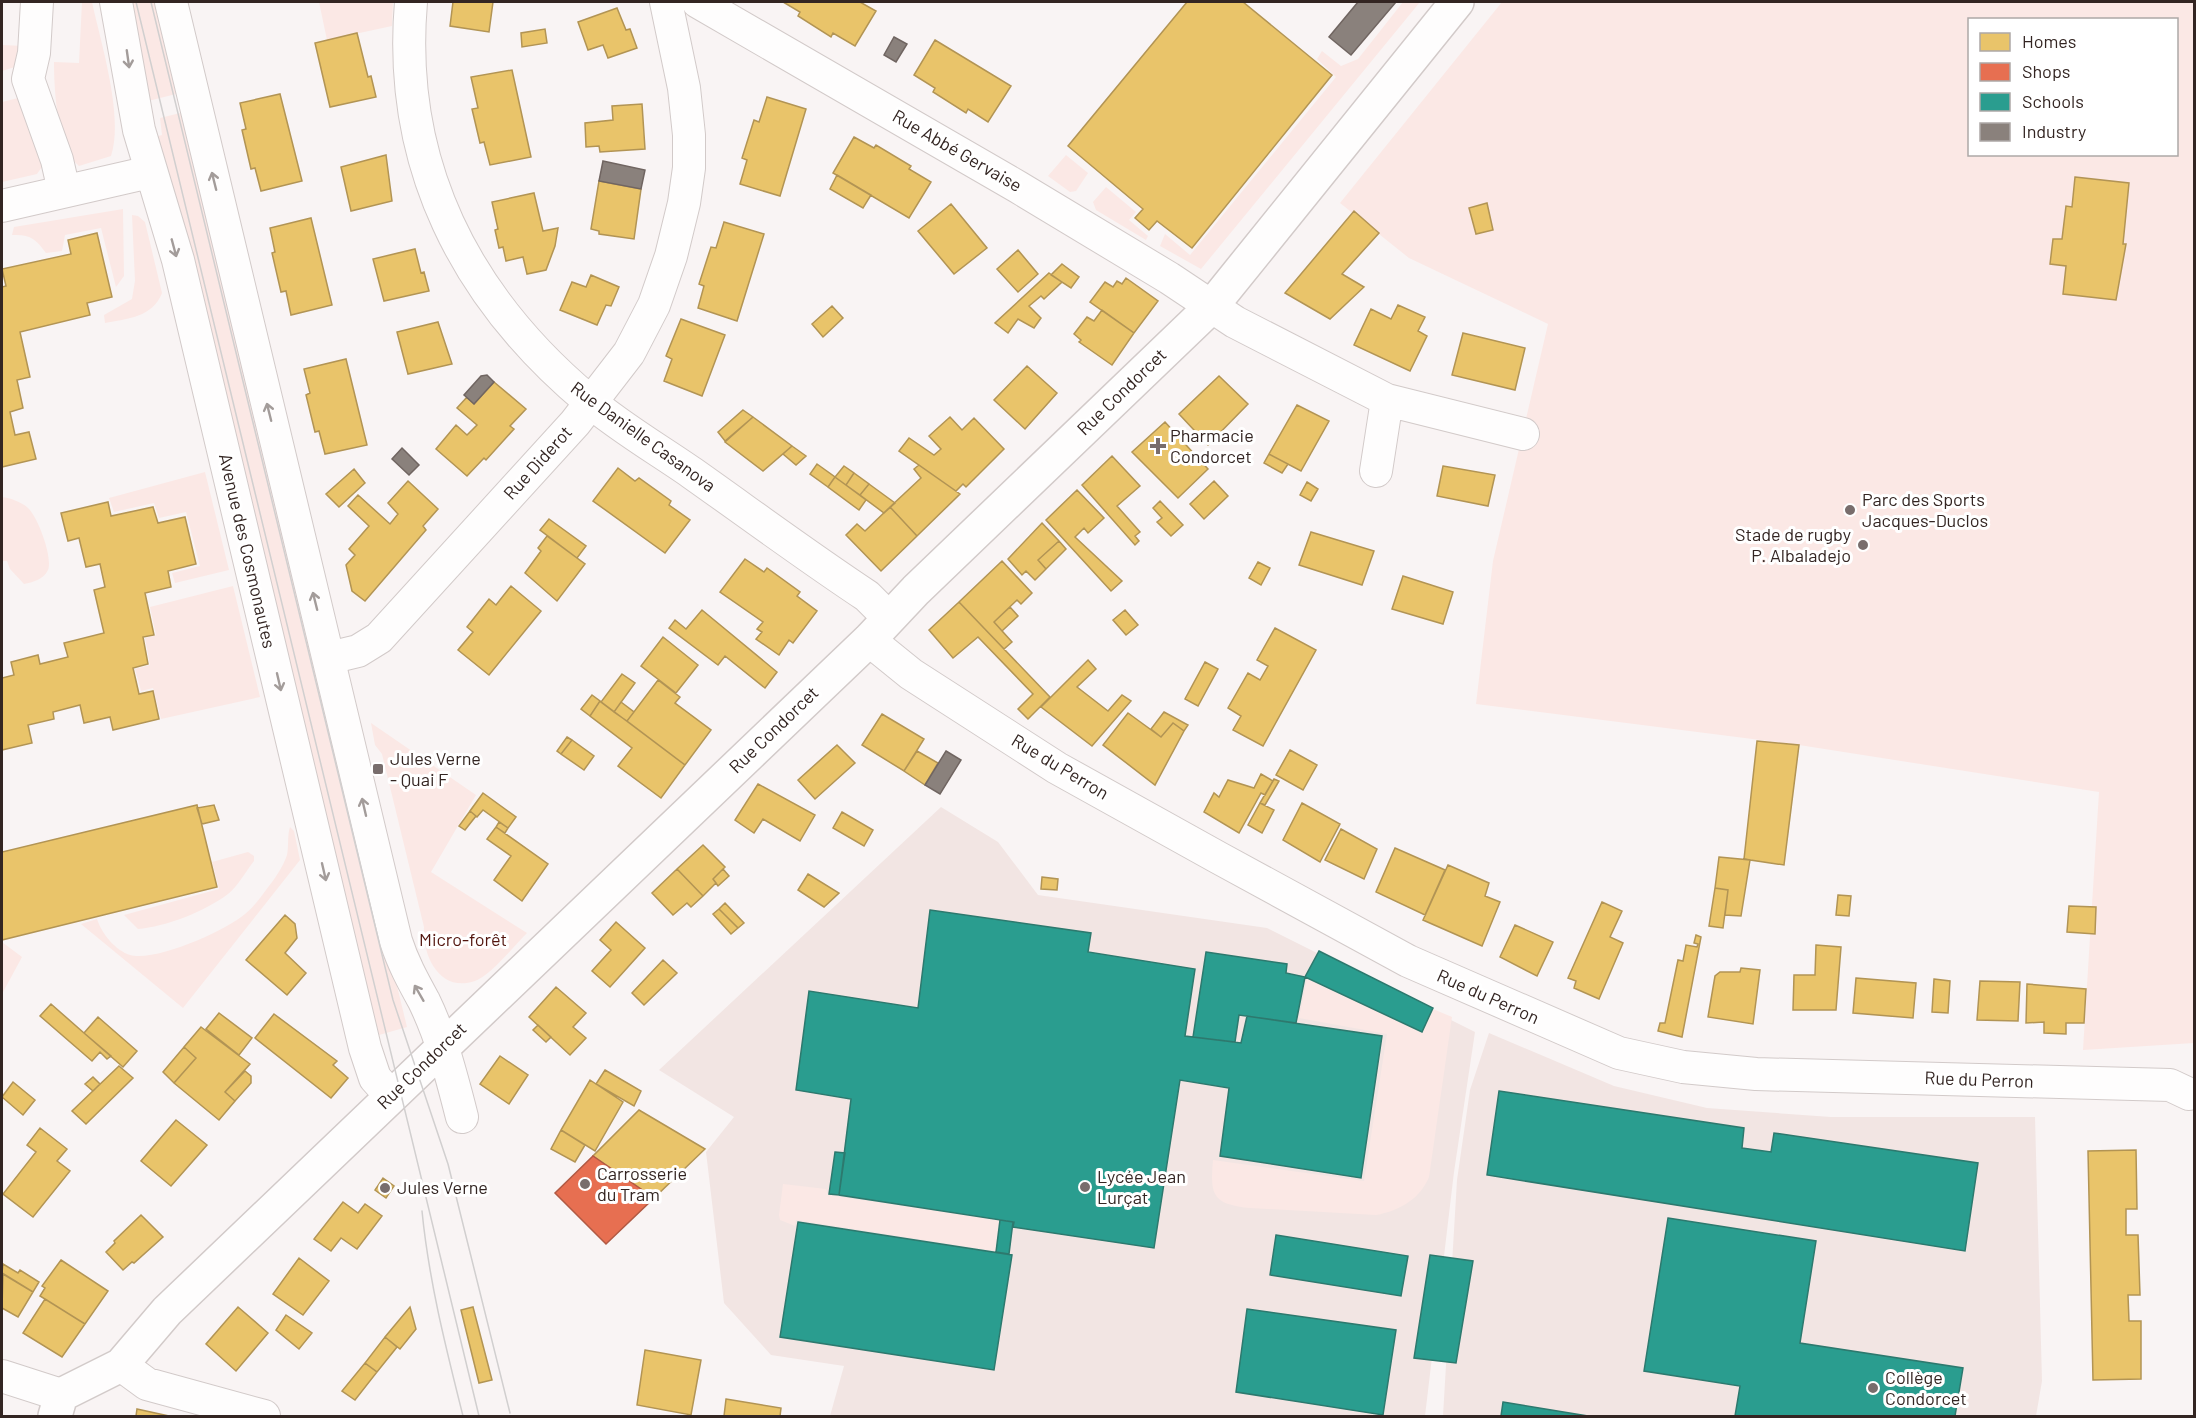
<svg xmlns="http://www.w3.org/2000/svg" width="2196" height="1418" viewBox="0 0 2196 1418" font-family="Barlow,sans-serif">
  <rect width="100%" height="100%" fill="#f9f4f4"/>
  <!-- built -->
  <path fill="#f2e5e3" d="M941,807L998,842L1038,895L1267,928L1475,1032L1454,1172L1425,1416H830L844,1366L771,1355L724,1303L706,1152L734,1117L659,1070Z
    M1489,1033L1614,1086L1707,1108L1831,1117H2035L2042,1381L2036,1416H1443L1457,1180L1470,1090Z"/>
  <!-- green -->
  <path fill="#fbe8e5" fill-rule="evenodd" d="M2,2V45L24,46L18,66L2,71Z
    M82,2H92C101,44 124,116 111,156L79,166C57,148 54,90 54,62L79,63Z
    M129,2H158L180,93L144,102Z
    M319,2H393L392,26L327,40Z
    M1403,2H1420L1201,269L1160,246L1165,234L1190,255L1336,77L1317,59L1322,51L1341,66L1358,59Z
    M1502,2H2194V1043L2083,1050L2099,792L1799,745L1476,704L1493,561L1548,324L1409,258L1340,203ZM1970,20H2176V154H1970Z
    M18,98L44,164L37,174L2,182V102Z
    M184,112L407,1027L379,1035L178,212L151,138L162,135L160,118Z
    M1066,155L1088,173L1076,191L1070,192L1048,176Z
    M1106,187L1136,212L1129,220L1148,236L1146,240L1096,210L1093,202Z
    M123,209L124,276L116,287L101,228L65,235L62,251L46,253C36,239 30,234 12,235L14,227Z
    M132,215L138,216L145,222L162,293C153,317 127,319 105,323L104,315L132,299L135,281Z
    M205,472L229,570L175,583L172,573L200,566L186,512L159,518L154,503L114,512L109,498Z
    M2,497C10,498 22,502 28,508C38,517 53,558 48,570C43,580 33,582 24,584L10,569L7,561H2Z
    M233,586L260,697L161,719L153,688L141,691L135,669L150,665L145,638L156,635L150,607Z
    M371,723L476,795L431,872L527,933C515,945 490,976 475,981C440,993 422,956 424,927L382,754L375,745Z
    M290,827L294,831L300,860L183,1008L81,924L97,919C102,934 115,950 130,955C156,962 225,931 245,914C253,908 260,898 266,890C274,880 283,867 287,855C289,846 287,836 290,827Z
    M248,852L254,856V861C246,871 238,886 228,894C206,911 165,927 138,929L124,915L219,889L212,862Z
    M2,942L22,957L2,994Z
    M1307,979L1422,1032L1433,1009L1452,1017L1429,1177C1420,1199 1399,1211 1376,1215L1250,1208C1212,1204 1210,1195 1213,1160L1364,1181L1387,1034L1299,1018Z
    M783,1184L826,1189L828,1195L999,1220L995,1251L796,1220L795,1226L780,1220L779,1215Z"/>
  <!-- homes -->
  <path fill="#e9c46a" stroke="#b29454" stroke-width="1.5" d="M453,2H493L489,32L450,26Z
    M783,2H860L876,11L855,46L833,33L831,37L798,16L800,12Z
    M1187,2H1243L1332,75L1192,248L1157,221L1149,230L1135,218L1143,209L1068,146Z
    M617,8L626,30L630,29L637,48L608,58L603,45L588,50L578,22Z
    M545,29L547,43L522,47L521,33Z
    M357,33L368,77L371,76L376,97L330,107L315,43Z
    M935,40L1011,86L988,122L968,109L966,113L933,92L935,88L914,75Z
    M512,70L531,157L490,165L484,142L480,143L472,109L478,108L471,77Z
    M280,94L302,181L261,191L255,168L251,169L242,130L246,129L240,103Z
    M767,97L806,109L780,196L740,184L747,160L742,158L754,120L759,122Z
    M642,104L645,149L600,152L599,146L586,147L585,123L613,120L612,106Z
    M854,137L874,148L876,145L911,166L909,169L931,182L909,218L833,173Z
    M386,155L392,201L351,211L341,167Z
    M837,175L871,195L863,208L830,189Z
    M2075,177L2129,183L2123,244H2126L2116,300L2063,294L2066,266L2050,264L2053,239H2062L2066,206L2072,207Z
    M599,181L641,189L634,239L599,234V231L591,229Z
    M534,193L543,231L558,228L555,246L546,270L527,274L523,257L506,261L503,247L499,248L495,230L498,229L492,202Z
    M1487,203L1493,230L1476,234L1469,208Z
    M951,204L987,248L954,274L918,231Z
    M1354,211L1379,233L1342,274L1364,287L1330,319L1285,293Z
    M311,218L332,305L291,315L286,291L281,292L272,253L275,252L270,228Z
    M724,222L764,234L737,321L698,308L704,286L699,284L711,247L716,248Z
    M97,233L112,297L87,303L90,315L20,332L30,377L17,380L23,408L10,412L15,435L29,432L36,459L2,467V287L6,286L2,269L71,254L68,240Z
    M415,249L421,273L424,272L429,291L384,301L373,259Z
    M1018,250L1038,274L1018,292L997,269Z
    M1062,264L1079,277L1071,288L1051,275Z
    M1049,273L1062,282L1044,299L1041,296L1029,306L1041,318L1034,328L1018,319L1008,333L995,323Z
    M591,275L619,287L611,306L606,305L597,325L560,310L572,282L586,287Z
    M1126,278L1158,301L1134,333L1090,302L1105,282L1113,287L1117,281L1122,284Z
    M1398,305L1425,317L1418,331L1427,336L1410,371L1354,345L1371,309L1391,319Z
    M832,306L843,318L823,337L812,324Z
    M1102,310L1134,333L1112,365L1079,342L1081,340L1074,334L1087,317L1094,321Z
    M681,319L725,335L702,396L664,381L672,359L666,356Z
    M438,322L452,364L408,374L397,332Z
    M1463,333L1525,348L1515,390L1452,375Z
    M346,359L367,445L325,454L319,431L315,432L306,395L310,393L304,369Z
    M1027,366L1057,393L1025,429L994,400Z
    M1219,376L1248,404L1208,445L1179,414Z
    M494,382L526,409L510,426L514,429L486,460L484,458L467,476L436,449L456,425L467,435L477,425L457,408L467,397L474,404Z
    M1297,405L1329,421L1301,471L1269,454Z
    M743,410L753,417L725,441L718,432Z
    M753,417L792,446L763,471L725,442Z
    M950,417L962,430L974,418L1004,449L966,487L963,484L956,491L899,451L909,438L934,455L941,449L929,436Z
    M1165,422L1208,469L1178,498L1132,452Z
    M792,446L806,456L796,465L783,454Z
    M1269,454L1288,464L1282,473L1264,463Z
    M1112,456L1140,486L1117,506L1140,532L1135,536L1139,541L1135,545L1082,485Z
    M817,464L835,477L828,487L810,474Z
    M919,465L960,494L917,536L890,507L921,478L914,469Z
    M844,466L854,473L846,485L835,477Z
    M1443,466L1495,475L1488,506L1437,496Z
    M618,468L635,481L639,478L671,501L669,505L690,520L665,553L593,501Z
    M354,469L365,483L339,507L326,494Z
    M854,473L869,484L860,495L846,485Z
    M835,477L866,500L859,510L828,487Z
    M408,481L438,509L423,526L426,530L365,601L352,591L346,565L355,555L349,549L369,526L348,506L358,495L390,524L398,514L388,503Z
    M1214,481L1228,496L1204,519L1190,504Z
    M1307,482L1318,489L1311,501L1300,495Z
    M869,484L895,503L884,513L860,495Z
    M1077,490L1104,518L1088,533L1084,528L1075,537L1122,581L1111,591L1046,520Z
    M1160,501L1183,525L1171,536L1157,522L1162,518L1153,508Z
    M108,502L111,516L153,507L158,523L185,517L196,564L168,571L171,587L145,593L154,635L143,637L148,664L133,668L139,694L153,691L159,719L113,730L110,717L84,723L80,705L53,712L54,719L28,725L32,743L2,750V678L14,675L11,662L38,655L40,664L68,657L64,643L104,633L94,590L105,587L100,564L86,567L79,538L68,541L61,513Z
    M890,507L917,536L881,571L846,535L857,524L865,531Z
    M549,519L586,546L577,558L540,530Z
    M1042,523L1059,541L1038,560L1046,569L1035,580L1026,571L1022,575L1008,559Z
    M1311,532L1374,551L1362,585L1299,565Z
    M547,536L585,564L557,601L525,573L541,551L538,548Z
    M1059,541L1066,549L1046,569L1038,560Z
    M745,559L764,572L767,568L800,592L797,596L817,611L793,643L789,640L779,655L756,639L762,632L757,629L763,622L720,592Z
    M1002,561L1032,593L1021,604L1017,600L994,622L1012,642L1004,649L959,602Z
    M1258,562L1270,568L1261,585L1249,578Z
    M1403,576L1453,592L1443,624L1392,609Z
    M511,586L541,611L489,675L458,650L473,632L467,627L489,599L496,605Z
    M959,602L1050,697L1028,719L1018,709L1033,694L978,637L953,658L929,630Z
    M1010,607L1018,616L1002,631L994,622Z
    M702,610L777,672L765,688L725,656L718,665L669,628L675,620L686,629Z
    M1125,610L1138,625L1126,635L1113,620Z
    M1275,628L1316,650L1263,746L1233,730L1241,716L1228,708L1248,673L1260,680L1268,666L1257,660Z
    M663,637L698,665L676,693L641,666Z
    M1088,660L1096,669L1077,687L1108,711L1122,695L1131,701L1092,746L1041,707Z
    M1205,662L1218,669L1198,706L1185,699Z
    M622,674L635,683L614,712L601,702Z
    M658,680L680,697L675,703L711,730L685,765L627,721Z
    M592,695L600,701L590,716L581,709Z
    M600,701L685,765L661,798L618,766L632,748L590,716Z
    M621,702L634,712L627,721L614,712Z
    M1164,712L1188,725L1184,731L1173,723L1161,737L1151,729Z
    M1128,713L1161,737L1173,723L1184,731L1155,785L1103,745Z
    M882,714L924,739L904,771L862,745Z
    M567,737L572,740L561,754L557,751Z
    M572,740L594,756L584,770L561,754Z
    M1757,741L1799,745L1784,865L1744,859Z
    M837,745L855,763L815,799L798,780Z
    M1290,750L1317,765L1303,790L1276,775Z
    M917,751L938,763L925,785L904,771Z
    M1261,774L1273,781L1265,795L1261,793L1239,833L1204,812L1214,793L1219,797L1228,780L1254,788Z
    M1274,779L1279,781L1265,805L1260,803Z
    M758,784L815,815L800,841L763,819L754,833L735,820Z
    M483,793L516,817L508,828L483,810L477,817L470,811Z
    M1260,803L1274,810L1262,833L1248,825Z
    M1302,803L1340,824L1320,862L1283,840Z
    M197,805L217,887L2,940V852Z
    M214,805L219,820L202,824L197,808Z
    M470,811L476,816L465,830L459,826Z
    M842,812L873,830L864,846L833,828Z
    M499,822L508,828L505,833L496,827Z
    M496,827L548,864L522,901L494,880L511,856L487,839Z
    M1341,829L1377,849L1364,879L1325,860Z
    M703,845L725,867L713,879L716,883L703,896L677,869Z
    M1395,848L1445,870L1425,915L1376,892Z
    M1719,857L1750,860L1741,916L1725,915L1728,890L1715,888Z
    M1448,865L1489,883L1485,896L1500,902L1482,946L1423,920Z
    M677,869L703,896L691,907L687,903L673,915L652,893Z
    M723,869L729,876L718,886L713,879Z
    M808,874L839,893L824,907L798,890Z
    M1042,877L1058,879L1057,890L1041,889Z
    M1715,888L1728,890L1723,928L1709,926Z
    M1838,895L1851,896L1849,916L1836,915Z
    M1602,902L1622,911L1610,937L1623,943L1599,999L1574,988L1576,981L1568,978Z
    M725,903L744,923L738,928L719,909Z
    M2069,906L2096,907L2095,934L2067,932Z
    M719,909L738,928L731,934L713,914Z
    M285,915L295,924L297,938L285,953L306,973L287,995L246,960Z
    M616,922L645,948L610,987L592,971L611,950L600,940Z
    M1515,925L1553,942L1537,976L1500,957Z
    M1696,935L1701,937L1682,1037L1658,1031L1660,1023H1665L1678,960L1683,961L1686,945L1697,947L1698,944L1694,943Z
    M1816,945L1841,947L1836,1010H1793L1794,975H1815Z
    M663,960L677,973L644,1005L632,993Z
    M1741,968L1760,970L1753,1024L1708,1017L1715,976L1720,972H1740Z
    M1856,978L1916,983L1913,1018L1853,1013Z
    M1934,979L1950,981L1948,1013L1932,1012Z
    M1980,981L2020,982L2018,1021L1977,1020Z
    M2027,984L2086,989L2084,1023H2066V1034L2044,1033V1022L2026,1023Z
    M556,987L586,1013L573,1027L586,1038L570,1055L529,1017Z
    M51,1004L84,1033L111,1056L107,1059L100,1052L92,1061L40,1016Z
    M219,1013L252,1038L239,1055L206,1029Z
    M274,1014L337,1061L333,1065L348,1078L331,1098L255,1038Z
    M98,1017L137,1051L123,1067L84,1033Z
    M538,1025L551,1037L546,1042L533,1030Z
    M201,1027L250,1064L225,1092L235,1101L219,1120L174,1083L196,1058L184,1047Z
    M184,1047L196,1058L174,1083L163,1072Z
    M500,1056L528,1075L509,1104L480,1084Z
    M119,1066L133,1078L86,1124L72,1111Z
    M605,1070L641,1091L634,1106L596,1084Z
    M245,1071L251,1076V1083L235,1101L225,1092Z
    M93,1077L100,1084L93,1091L85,1084Z
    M590,1080L623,1102L595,1151L561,1130Z
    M13,1082L35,1100L23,1115L2,1097Z
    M639,1110L705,1149L654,1198L593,1156Z
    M176,1120L207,1145L171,1186L141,1161Z
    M40,1128L67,1149L57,1161L70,1171L33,1217L3,1194L36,1152L27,1145Z
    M561,1130L585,1145L575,1162L551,1149Z
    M2136,1150L2137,1209H2126V1235H2138L2140,1295H2128L2129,1321H2141V1379L2093,1380L2088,1151Z
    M383,1178L394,1186L386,1198L375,1190Z
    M343,1202L358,1213L365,1204L382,1216L357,1249L341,1238L331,1251L314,1239Z
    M141,1215L163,1237L134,1263L132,1262L123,1270L106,1252L115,1243L114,1241Z
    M299,1258L329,1281L303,1315L273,1294Z
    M61,1260L108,1291L85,1324L40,1296L45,1288L42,1286Z
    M3,1264L18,1273L20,1270L39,1282L33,1292L2,1273Z
    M3,1274L33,1292L18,1317L2,1308Z
    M45,1299L85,1324L62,1357L23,1333Z
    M238,1307L268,1333L236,1371L206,1344Z
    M410,1307L416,1329L400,1349L385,1337Z
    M473,1307L492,1380L479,1383L461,1310Z
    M286,1315L312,1333L299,1349L276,1330Z
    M385,1337L397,1347L377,1372L365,1363Z
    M645,1350L701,1360L691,1415L637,1405Z
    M365,1363L377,1372L355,1400L342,1391Z
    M726,1399L781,1408L780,1416H724Z
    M137,1409L169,1416H136Z"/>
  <!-- shops -->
  <path fill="#e76f51" stroke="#b15943" stroke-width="1.5" d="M593,1156L654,1198L606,1244L555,1193Z"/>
  <!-- schools -->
  <path fill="#2a9d8f" stroke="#2d796e" stroke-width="1.5" d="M930,910L1091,933L1088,952L1195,969L1185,1036L1241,1043L1247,1016L1382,1036L1361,1178L1220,1156L1229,1088L1180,1080L1154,1248L1013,1227L1014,1222L839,1195L851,1099L796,1090L809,991L918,1008Z
    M1319,951L1433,1008L1422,1032L1305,977Z
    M1206,952L1287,964L1286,973L1305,977L1296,1023L1239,1015L1235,1042L1193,1037Z
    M1499,1091L1744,1128L1742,1148L1771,1152L1774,1133L1978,1163L1965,1251L1487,1175Z
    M835,1152L845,1153L839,1195L829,1194Z
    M1668,1218L1816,1241L1800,1343L1963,1368L1955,1416H1735L1740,1386L1644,1371Z
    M1000,1220L1013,1222L1009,1254L996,1252Z
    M798,1222L1012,1255L994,1370L780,1337Z
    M1276,1235L1408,1256L1401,1296L1270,1275Z
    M1430,1255L1473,1261L1456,1363L1414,1358Z
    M1247,1309L1396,1330L1383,1415L1236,1392Z
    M1503,1402L1588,1416H1501Z"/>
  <!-- industry -->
  <path fill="#8a817c" stroke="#706561" stroke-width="1.5" d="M1358,2H1396L1351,55L1329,37Z
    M894,37L907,44L896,62L884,55Z
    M603,161L645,170L641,189L599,181Z
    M487,375L494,382L474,404L464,395L481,376Z
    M402,448L419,465L409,475L392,459Z
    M946,751L961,760L940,794L925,785Z"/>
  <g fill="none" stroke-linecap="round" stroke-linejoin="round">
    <!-- minor casing -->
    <g stroke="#d2cac9" stroke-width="34">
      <path id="minor" d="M37,2L34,53L28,79L57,160L64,191
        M116,2L139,130L178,260L365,1048L375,1078L391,1096
        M171,2L396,941C403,963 413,981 424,1001C442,1038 452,1078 462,1117
        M411,2C397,164 465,297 588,400C618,426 659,450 692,473C750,514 808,557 867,596L888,617
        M698,2L1018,187L1169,278L1235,322L1387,400L1523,434
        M2,206L150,172
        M1376,471L1387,400
        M869,640L911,674L1057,768L1219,858L1408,961L1619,1053L1683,1067L1756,1074L2170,1085L2189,1094
        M329,658L358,651L379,638L575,423L629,353L654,305L671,256L684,203L689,168V135L684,88L666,2
        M121,1365L147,1384L264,1416
        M2,1376L61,1395"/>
    </g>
    <!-- tertiary casing -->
    <g stroke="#d2cac9" stroke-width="36">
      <path id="tertiary" d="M55,1416L61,1395L121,1365L167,1311L869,640L916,590L1211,307L1457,2"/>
    </g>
    <!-- minor -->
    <use href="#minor" stroke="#fefdfd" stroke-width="32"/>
    <!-- tertiary -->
    <use href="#tertiary" stroke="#fefdfd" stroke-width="33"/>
    <!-- tram -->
    <path stroke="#d1cfcf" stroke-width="1.5" d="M136,2L479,1416
      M151,2L393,1000L448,1164L510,1413
      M422,1211C429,1282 446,1348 463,1416"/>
  </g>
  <!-- one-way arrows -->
  <defs><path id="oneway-shaft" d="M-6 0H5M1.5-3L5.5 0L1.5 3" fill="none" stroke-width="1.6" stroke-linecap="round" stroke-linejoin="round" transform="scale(1.5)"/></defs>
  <g stroke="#a39c9a">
    <use href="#oneway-shaft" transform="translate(128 59) rotate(82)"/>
    <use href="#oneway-shaft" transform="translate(214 181) rotate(-104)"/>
    <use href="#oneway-shaft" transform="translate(174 248) rotate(75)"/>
    <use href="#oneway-shaft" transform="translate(269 412) rotate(-104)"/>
    <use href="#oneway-shaft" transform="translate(315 601) rotate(-104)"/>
    <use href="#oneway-shaft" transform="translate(279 682) rotate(77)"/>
    <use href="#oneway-shaft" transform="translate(364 807) rotate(-103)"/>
    <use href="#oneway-shaft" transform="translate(324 872) rotate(77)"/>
    <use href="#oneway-shaft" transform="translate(419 993) rotate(-120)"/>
  </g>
  <!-- markers -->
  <g fill="#786d6c" stroke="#fff" stroke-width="2">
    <path d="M1155 437h6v6h6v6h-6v6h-6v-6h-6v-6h6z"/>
    <circle cx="1850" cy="510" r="6"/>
    <circle cx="1863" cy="545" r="6"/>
    <rect x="372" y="763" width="12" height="12" rx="3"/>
    <circle cx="585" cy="1184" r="6"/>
    <circle cx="1085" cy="1187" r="6"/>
    <circle cx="385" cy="1188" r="6"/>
    <circle cx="1873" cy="1388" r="6"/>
  </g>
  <g text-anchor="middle" stroke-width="6" stroke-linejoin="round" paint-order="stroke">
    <!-- street labels -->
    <g font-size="18" fill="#332522" stroke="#fff">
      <text transform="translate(957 151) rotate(30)" y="6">Rue Abbé Gervaise</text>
      <text transform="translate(1122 392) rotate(-44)" y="6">Rue Condorcet</text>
      <text transform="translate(643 437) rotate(36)" y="6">Rue Danielle Casanova</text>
      <text transform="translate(538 463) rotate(-48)" y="6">Rue Diderot</text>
      <text transform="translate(247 551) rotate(77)" y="6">Avenue des Cosmonautes</text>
      <text transform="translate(774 730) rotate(-44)" y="6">Rue Condorcet</text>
      <text transform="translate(1060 767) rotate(31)" y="6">Rue du Perron</text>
      <text transform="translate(1488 997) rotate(24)" y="6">Rue du Perron</text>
      <text transform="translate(422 1066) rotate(-44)" y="6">Rue Condorcet</text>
      <text transform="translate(1979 1080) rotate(2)" y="6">Rue du Perron</text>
    </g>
    <!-- poi labels -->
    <g font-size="18" fill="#332522" stroke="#fff" text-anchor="start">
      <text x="1170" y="442">Pharmacie<tspan x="1170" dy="21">Condorcet</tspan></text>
      <text x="1862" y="506">Parc des Sports<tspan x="1862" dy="21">Jacques-Duclos</tspan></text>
      <text x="1851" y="541" text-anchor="end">Stade de rugby<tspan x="1851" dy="21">P. Albaladejo</tspan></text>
      <text x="390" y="765">Jules Verne<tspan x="390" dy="21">- Quai F</tspan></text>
      <text x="597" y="1180">Carrosserie<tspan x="597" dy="21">du Tram</tspan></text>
      <text x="1097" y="1183">Lycée Jean<tspan x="1097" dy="21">Lurçat</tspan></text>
      <text x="397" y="1194">Jules Verne</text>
      <text x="1885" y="1384">Collège<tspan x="1885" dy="21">Condorcet</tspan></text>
    </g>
    <!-- park labels -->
    <g font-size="18" fill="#52150e" stroke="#fff">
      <text x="463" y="946">Micro-forêt</text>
    </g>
  </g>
  <!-- border -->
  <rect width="2196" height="1418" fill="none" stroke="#332522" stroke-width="6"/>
  <!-- legend -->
  <rect x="1968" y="18" width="210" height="138" fill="#ffffff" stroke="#ada8a7" stroke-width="1.5"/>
  <rect x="1980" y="33" width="30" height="18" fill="#e9c46a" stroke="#ada8a7" stroke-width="1.5"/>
  <text x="2022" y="48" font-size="18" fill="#332522">Homes</text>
  <rect x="1980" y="63" width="30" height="18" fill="#e76f51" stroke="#ada8a7" stroke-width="1.5"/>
  <text x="2022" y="78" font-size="18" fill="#332522">Shops</text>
  <rect x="1980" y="93" width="30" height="18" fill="#2a9d8f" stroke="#ada8a7" stroke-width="1.5"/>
  <text x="2022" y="108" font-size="18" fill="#332522">Schools</text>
  <rect x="1980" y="123" width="30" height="18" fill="#8a817c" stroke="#ada8a7" stroke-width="1.5"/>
  <text x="2022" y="138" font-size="18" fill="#332522">Industry</text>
</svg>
